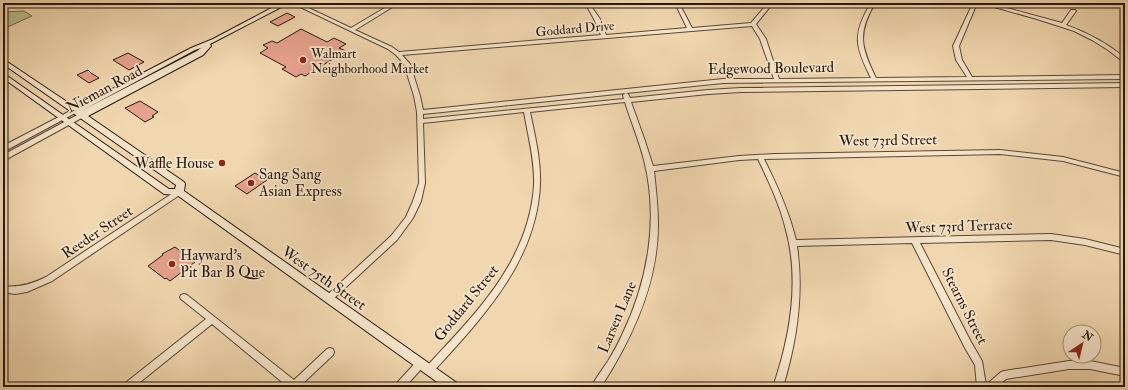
<svg xmlns="http://www.w3.org/2000/svg" width="1128" height="390" viewBox="0 0 1128 390" font-family="'IM FELL Double Pica',serif">
  <rect width="100%" height="100%" fill="#f1d7af"/>
  <filter id="stains"><feTurbulence type="fractalNoise" baseFrequency=".005" numOctaves="4"/><feColorMatrix values="0 0 0 0 .2 0 0 0 0 .09 0 0 0 0 .02 0 0 0 .5 -.17"/></filter>
  <radialGradient id="worn" r=".72"><stop offset=".6" stop-color="#630" stop-opacity="0"/><stop offset="1" stop-color="#630" stop-opacity=".3"/></radialGradient>
  <!-- green -->
  <path fill="#babe8b" stroke="#706a4b" d="M24,11L32,16L3,29V12Z"/>
  <!-- building -->
  <path fill="#e6a28e" stroke="#27170b" d="M287,13L295,17L278,26L270,22Z
    M301,29L327,42L334,38L346,44L339,48L346,51L305,76L301,74L296,77L282,69L286,67L260,53L268,48L263,45L272,41L277,43Z
    M128,53L144,62L129,70L113,60Z
    M88,70L91,73L99,78L89,83L77,75Z
    M140,101L158,112L152,116L154,117L145,122L125,108Z
    M255,173L267,180L247,194L235,186Z
    M175,247L195,262L170,281L166,278L165,279L148,266L163,255L162,254Z"/>
  <g fill="none" stroke-linecap="round" stroke-linejoin="round">
    <!-- minor casing -->
    <g stroke="#5a4734" stroke-width="2">
      <path id="minor" d="M292,3H298L351,28L393,3H399L355,30L392,47L399,52L601,35L594,19L585,3H589L600,19L606,35L687,28L675,3H679L692,28L751,23L768,3H773L756,24L766,39L779,79L871,78C855,47 852,34 871,3H875C857,34 861,47 876,78L967,77L956,60L953,46L973,3H977L959,46L962,60L972,77L1125,75V79L723,83L423,114V119L624,99L623,95L626,93L628,94L630,98L708,90L741,88L1125,83V87L741,92L708,94L631,102L645,141L653,166L739,156L775,154L1000,150L1063,157L1125,173V177L1063,161L1000,154L764,159C777,185 789,211 796,240L1051,234L1085,239L1125,249V255L1085,245L1051,240L920,243L971,342L982,361L986,385L1001,372L1004,371L1069,361H1090L1125,368V376L1090,369H1069L1006,379L997,387H977L975,365L965,348L912,243L797,246C804,294 797,341 783,387H773C790,337 800,282 786,230C780,205 769,182 758,159L739,160L654,171C656,189 658,207 658,225C658,284 632,339 601,387H591C596,378 602,370 608,361C613,353 618,344 622,335C648,281 659,219 644,160C639,140 631,122 625,102L530,112C535,136 541,160 540,184C537,262 481,319 432,373L429,374L426,373L425,370L426,367C475,314 529,262 534,185C535,161 528,136 524,112L423,123L425,183L421,201L413,218L397,240L331,301L328,302L325,301L324,299L325,297L391,236L406,217L413,201L419,183L417,112L414,96L404,64L396,55L388,49ZM752,26L760,39L774,79H723L423,110L420,96L410,64L402,55Z
        M980,3H988L1062,23L1071,10H1075L1076,11L1066,25C1088,33 1107,43 1125,58V63L1108,50L1092,40L1074,31L1037,19Z
        M179,189L182,192L181,194L52,281L27,292L15,294L3,292V286C19,288 32,284 46,277Z
        M184,294L187,295L294,380L327,349L330,348L333,349L334,352L333,355L299,387H288L212,324L134,387H122L124,384L206,319L181,299L180,297L181,295Z
        M420,360L423,361L424,364L423,367L405,387H394L396,384L417,361Z"/>
    </g>
    <!-- tertiary casing -->
    <g stroke="#5a4734" stroke-width="2">
      <path id="tertiary" d="M74,109H78L79,111L3,152V146Z
        M81,113H83L87,115L3,161V155Z"/>
    </g>
    <!-- secondary casing -->
    <g stroke="#27170b" stroke-width="2">
      <path id="secondary" d="M281,3H289L210,44L211,46L203,55L88,116L184,182L185,184L184,191L457,383L459,387H444L177,195L164,194L3,78V73L169,189H175L176,185L3,64V59L76,108L191,48L213,39ZM201,48L197,51L81,111L195,50Z"/>
    </g>
    <!-- minor -->
    <use href="#minor" fill="#f6e5cb" fill-rule="evenodd"/>
    <!-- tertiary -->
    <use href="#tertiary" fill="#f6e5cb" fill-rule="evenodd"/>
    <!-- secondary -->
    <use href="#secondary" fill="#f6e5cb" fill-rule="evenodd"/>
  </g>
  <!-- markers -->
  <g fill="#8f2418" stroke="#f6e5cb" stroke-width="1.5">
    <circle cx="303" cy="60" r="4"/>
    <circle cx="222" cy="163" r="4"/>
    <circle cx="251" cy="183" r="4"/>
    <circle cx="172" cy="264" r="4"/>
  </g>
  <g text-anchor="middle" stroke-width="3.5" stroke-linejoin="round" paint-order="stroke">
    <!-- far-street labels -->
    <g font-size="13" fill="#27170b" stroke="#f6e5cb">
      <text transform="translate(575 28) rotate(-5)" y="5">Goddard Drive</text>
    </g>
    <!-- far-poi labels -->
    <g font-size="13" fill="#27170b" stroke="#f6e5cb" text-anchor="start">
      <text x="311" y="58">Walmart<tspan x="311" dy="15">Neighborhood Market</tspan></text>
    </g>
    <!-- street labels -->
    <g font-size="15" fill="#27170b" stroke="#f6e5cb">
      <text transform="translate(771 68) rotate(-1)" y="5">Edgewood Boulevard</text>
      <text transform="translate(104 89) rotate(-28)" y="5">Nieman Road</text>
      <text transform="translate(888 140) rotate(-1)" y="5">West 73rd Street</text>
      <text transform="translate(959 226) rotate(-2)" y="5">West 73rd Terrace</text>
      <text transform="translate(97 232) rotate(-34)" y="5">Reeder Street</text>
      <text transform="translate(324 278) rotate(35)" y="5">West 75th Street</text>
      <text transform="translate(466 303) rotate(-51)" y="5">Goddard Street</text>
      <text transform="translate(965 306) rotate(63)" y="5">Stearns Street</text>
      <text transform="translate(617 317) rotate(-67)" y="5">Larsen Lane</text>
    </g>
    <!-- poi labels -->
    <g font-size="15" fill="#27170b" stroke="#f6e5cb" text-anchor="start">
      <text x="214" y="168" text-anchor="end">Waffle House</text>
      <text x="259" y="179">Sang Sang<tspan x="259" dy="17">Asian Express</tspan></text>
      <text x="180" y="260">Hayward's<tspan x="180" dy="17">Pit Bar B Que</tspan></text>
    </g>
  </g>
  <!-- margin -->
  <rect width="1128" height="390" fill="none" stroke="#f1d7af" stroke-width="16"/>
  <rect x="4" y="4" width="1120" height="382" fill="none" stroke="#27170b" stroke-width="2"/>
  <rect x="8" y="8" width="1112" height="374" fill="none" stroke="#27170b"/>
  <!-- north arrow -->
  <g transform="translate(1082 344) rotate(35)"><circle r="19" fill="#f6e5cb" stroke="#a3937e"/>
  <path d="M0-3L7 15L0 10L-7 15Z" fill="#8f2418"/>
  <text y="-6" font-size="11" font-weight="bold" text-anchor="middle" fill="#27170b">N</text>
  </g>
  <rect width="100%" height="100%" filter="url(#stains)"/>
  <rect width="100%" height="100%" fill="url(#worn)"/>
</svg>
